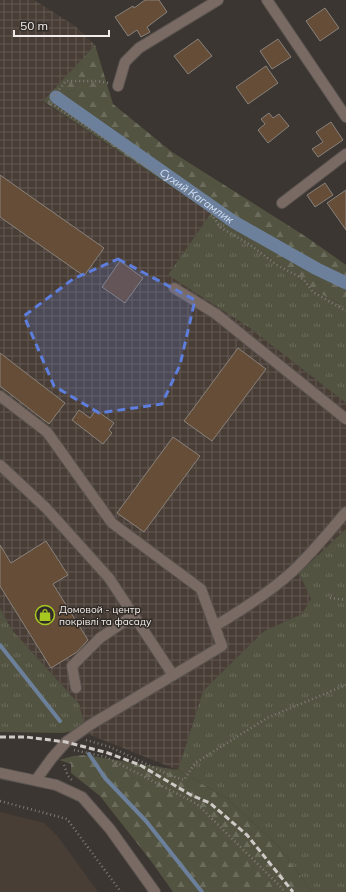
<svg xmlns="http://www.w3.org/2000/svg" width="346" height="892" viewBox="0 0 346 892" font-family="Mulish,sans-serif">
  <defs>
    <pattern id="industrial-grid" width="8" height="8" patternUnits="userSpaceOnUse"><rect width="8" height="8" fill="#493e36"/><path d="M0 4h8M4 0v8" fill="none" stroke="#645a53"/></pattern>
    <pattern id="grass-tufts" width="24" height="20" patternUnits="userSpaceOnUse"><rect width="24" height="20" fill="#525340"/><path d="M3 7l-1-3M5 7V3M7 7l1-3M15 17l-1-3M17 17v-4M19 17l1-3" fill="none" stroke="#6b6c5c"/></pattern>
    <pattern id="forest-firs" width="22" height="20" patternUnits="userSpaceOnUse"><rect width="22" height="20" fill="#525340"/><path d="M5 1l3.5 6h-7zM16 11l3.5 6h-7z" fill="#6b6c5c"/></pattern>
  </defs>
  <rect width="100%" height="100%" fill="#3c3632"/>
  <!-- built -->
  <path fill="#493e36" d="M0,812L44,823L58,837L98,892H0Z"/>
  <!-- industrial -->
  <path fill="url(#industrial-grid)" d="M0,0H34L75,26L95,45L43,102L211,213L168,275L250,328L346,403V529L299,573L311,599L302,614L264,631L203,691L178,770L78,730L79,704L12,630L0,608Z"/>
  <!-- grass -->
  <path fill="url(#grass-tufts)" d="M211,213L313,290L346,307V403L250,328L168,275Z
    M346,529V892H312L280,848L228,799L178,770L203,691L264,631L302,614L311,599L299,573Z
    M0,608L12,630L79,704L84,723L78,730L63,733L0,732Z"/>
  <!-- forest -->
  <path fill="url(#forest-firs)" d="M95,45L113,104L172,152L308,238L346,265V307L313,290L211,213L43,101Z
    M85,755L178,770L228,799L280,848L312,892H173L151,861L100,796L71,773V764L59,760L73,756Z"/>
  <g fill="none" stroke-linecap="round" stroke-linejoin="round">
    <!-- stream -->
    <path stroke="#6c809c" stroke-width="4" d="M0,645L60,721
      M89,754L105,778L146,821L202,892"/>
    <!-- canal -->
    <path stroke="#6c809c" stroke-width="13" id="s1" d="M56,97L234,222L317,269L346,283"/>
  </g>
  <!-- building -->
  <path fill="#664d37" stroke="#88827c" d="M145,0H159L167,12L147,27L150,32L141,37L137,30L128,36L115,17L133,6L134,8Z
    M325,8L339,28L320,41L306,21Z
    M198,39L212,56L188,74L174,56Z
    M278,39L291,57L272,69L260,51Z
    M266,66L278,83L248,104L236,87Z
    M269,113L273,118L279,114L289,126L268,143L258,130L265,124L261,119Z
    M331,122L343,140L318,157L312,149L323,142L316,132Z
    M0,175L104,248L84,276L0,217Z
    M325,183L333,195L315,207L307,195Z
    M346,190V230L327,203Z
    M120,261L143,278L125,303L102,287Z
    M238,348L266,369L212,441L184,421Z
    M0,353L65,403L49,424L0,386Z
    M79,410L90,418L96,410L114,423L109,430L112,433L103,444L72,420Z
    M173,437L200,456L144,532L117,513Z
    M46,541L68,575L53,584L88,640L77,652L51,668L0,586V545L11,563Z"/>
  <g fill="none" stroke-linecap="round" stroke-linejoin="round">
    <!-- minor casing -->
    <g stroke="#59534f" stroke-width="12">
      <path id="minor" d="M267,0L346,117
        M118,86L125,62L139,48L218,0
        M282,203L346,154
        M174,288L216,314L346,419
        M0,396L47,432L112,523L201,589L222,646L90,725L66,742L52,758L36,780
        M0,465L46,508L109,578L173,675
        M215,626C242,610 269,593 293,571C312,553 329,532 346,512
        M76,688L72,666L100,638L134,615
        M0,773L56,785L82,797L110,829L155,892"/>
    </g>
    <!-- path -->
    <path stroke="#807b77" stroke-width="2.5" stroke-dasharray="1 3" stroke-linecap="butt" d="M108,83L98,81H66L49,102L211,209L214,218L221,228L249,244L277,265L303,279L313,292L346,311
      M330,598L346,600
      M86,740L110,747L172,776L184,780L195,763L267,718L346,685
      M74,750L106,757L197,804L279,885L285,892
      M64,765L68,776L72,780
      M0,801L67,819L121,892"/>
    <!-- minor -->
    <use href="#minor" stroke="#7a6a64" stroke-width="10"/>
    <!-- rail -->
    <path stroke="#cfcac7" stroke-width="3" stroke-dasharray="6 3" stroke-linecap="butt" d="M0,737H26L66,742L108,753L140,765L191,795L210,803L247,835L293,892"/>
  </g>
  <!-- marked area -->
  <path fill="#5d7edd" fill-opacity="0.2" stroke="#5d7edd" stroke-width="3" stroke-dasharray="8 5" stroke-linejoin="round" d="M118,259L195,300L180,365L162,404L99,413L54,386L24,316L73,279Z"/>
  <!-- icons -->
  <defs>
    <g id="shop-ring" transform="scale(1)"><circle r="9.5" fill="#322c28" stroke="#a6c821" stroke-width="1.5"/><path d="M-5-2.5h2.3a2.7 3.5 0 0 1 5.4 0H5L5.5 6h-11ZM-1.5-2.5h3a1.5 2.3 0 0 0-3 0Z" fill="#a6c821"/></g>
  </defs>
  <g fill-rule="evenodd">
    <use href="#shop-ring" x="45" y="615"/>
  </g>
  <g text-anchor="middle" stroke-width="3" stroke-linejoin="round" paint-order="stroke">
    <!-- poi labels -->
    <g font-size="10" fill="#f2edea" stroke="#322c28" text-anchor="start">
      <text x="59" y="613">Домовой - центр<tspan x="59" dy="12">покрівлі та фасаду</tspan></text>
    </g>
    <!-- water labels -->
    <g font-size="11" font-style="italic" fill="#d3e1f5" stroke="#322c28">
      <text dy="4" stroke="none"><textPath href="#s1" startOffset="172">Сухий Кагамлик</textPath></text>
    </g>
  </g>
  <!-- scale -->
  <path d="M14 30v6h95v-6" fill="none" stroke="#f2edea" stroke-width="2"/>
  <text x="20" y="30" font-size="12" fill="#f2edea" stroke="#322c28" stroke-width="3" paint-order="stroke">50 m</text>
</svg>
